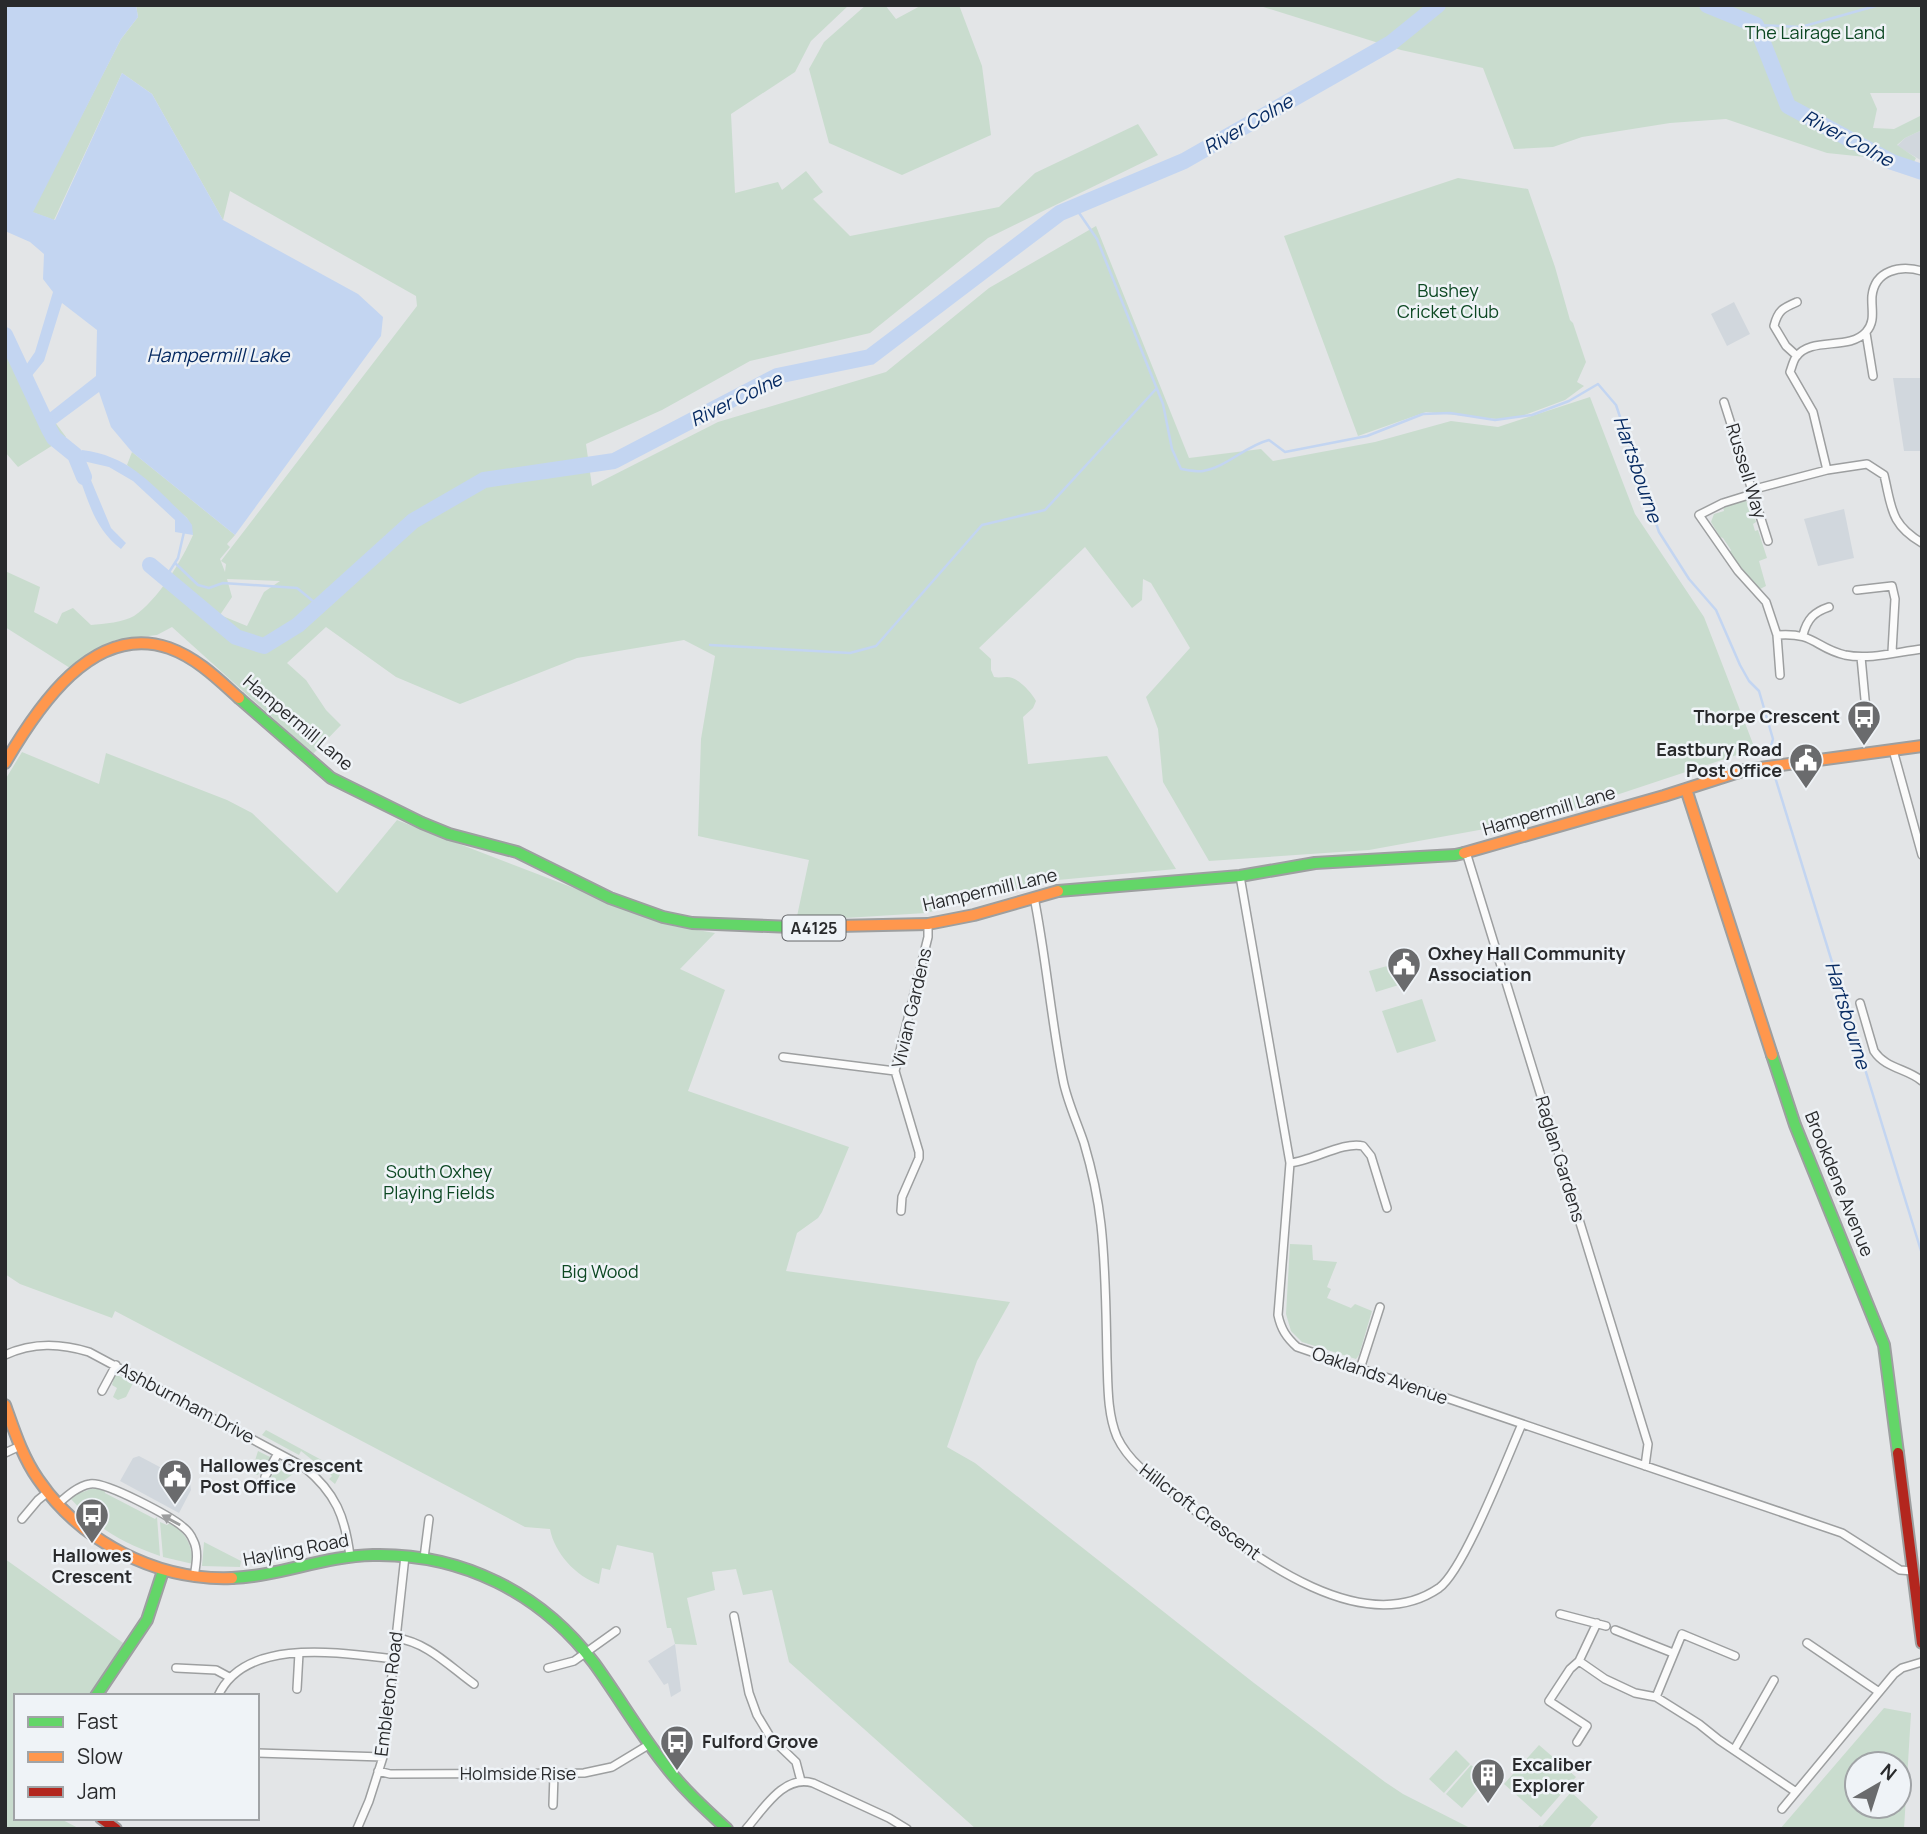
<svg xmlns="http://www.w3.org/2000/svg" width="1927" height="1834" viewBox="0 0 1927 1834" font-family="Manrope,sans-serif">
  <rect width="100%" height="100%" fill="#e3e5e7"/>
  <!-- built -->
  <path fill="#d1d7dd" d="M1922,130V161L1897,146L1905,138Z
    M1734,302L1750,334L1727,346L1711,314Z
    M1893,378H1922V451H1904Z
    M1844,509L1854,558L1818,566L1804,519Z
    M139,1456L190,1483L191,1490L179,1513L120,1481L133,1458Z
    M675,1644L681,1691L671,1697L668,1683L664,1685L648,1661Z"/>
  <!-- green -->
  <path fill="#c9dcce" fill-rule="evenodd" d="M136,5H849L811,41L795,72L731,114L735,193L778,182L782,190L806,171L823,192L813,199L850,236L999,207L1035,173L1138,124L1158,155L988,238L870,333L750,361L662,410L586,444L592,486L718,422L886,372L989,288L1096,226L1189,458L1261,449L1273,461L1375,442L1451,421L1498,427L1590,397L1635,514L1704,617L1755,749L1550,817L1369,850L1209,861L1163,782L1158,729L1146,697L1190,648L1151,583L1143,579L1142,600L1132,608L1085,547L979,648L991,659V670L994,677C999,678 1003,677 1007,677C1018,677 1031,692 1036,701L1033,708L1023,717L1028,764L1107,756L1176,869L1047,881L926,913L796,921L809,860L698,836L701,739L715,656L684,640L577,658L460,704L396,677L326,627L287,663L306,680L326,710L341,725L313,754L172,627L157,635L115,640L70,668L5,627V571L40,587L34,612L57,624L62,613L73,608L91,625C104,624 124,622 134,616C158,600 182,560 193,535L187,518L127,465L132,452L235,535L227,544L230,547L220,559L225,572L226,564L221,561L417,306L416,296L230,191L223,220L152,94L122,73L54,220L32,212L121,39L138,17ZM227,579L280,581L264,592L247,626L220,615L232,597Z
    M866,5H885L896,19L922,5H959L982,66L991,135L902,175L829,143L809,69L824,42Z
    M1257,5H1922V93H1870L1877,109L1873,128L1894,129L1922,115V130L1905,138L1897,145L1916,158L1914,162L1827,153L1726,119L1670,123L1582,137L1553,147L1514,149L1483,68L1401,50Z
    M1458,178L1528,189L1555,267L1570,320L1573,323L1586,362L1577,382L1584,386L1565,400L1519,417L1497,419L1426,412L1358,436L1284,236Z
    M5,347L22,371L26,383L66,437L18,467L5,452Z
    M1746,500L1749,509H1752L1756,522L1753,524L1755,531L1758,530L1767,558L1759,561L1766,586L1760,589L1748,580L1749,577L1745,572L1742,573L1729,553L1731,550L1723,538L1720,537L1711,522L1714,514L1724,511L1723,506Z
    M22,752L99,784L106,753L227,800L252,813L337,893L397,820L673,926L715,933L680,969L725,990L688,1091L849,1147L822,1212L818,1218L797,1233L786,1271L1010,1302L977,1361L947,1447L975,1463L1254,1683L1385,1782L1403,1794L1472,1829H976L789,1662L772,1590L743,1595L736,1569L712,1572L715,1590L687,1598L697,1645L675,1644L671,1628H667L653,1553L617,1545L610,1570L602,1568L599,1584C576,1577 554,1552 550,1529L525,1527L115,1311L112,1318L20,1284L5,1274V780Z
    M1409,960L1415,980L1376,992L1369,971Z
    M1422,999L1436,1041L1397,1053L1382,1011Z
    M1290,1244L1312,1245L1313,1260L1337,1262L1327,1287L1331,1289L1327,1298L1351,1308L1355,1304L1372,1311L1359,1355L1356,1359L1302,1342L1291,1331L1286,1314Z
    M115,1374L133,1383L126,1397L118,1400L113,1397L117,1388L112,1385Z
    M266,1430L342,1471L335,1484L329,1479L332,1476L301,1451L299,1455L262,1435Z
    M258,1451L272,1458C268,1466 261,1467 258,1475L253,1474L252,1470Z
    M279,1463L297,1471L271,1490L269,1480L274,1473L275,1466Z
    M91,1489H104L105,1493L155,1519L157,1517L160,1556C121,1542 99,1530 71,1499L77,1494Z
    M160,1522L167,1525L170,1523C187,1533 192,1546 193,1564L163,1557Z
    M204,1542L241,1561L240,1567L202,1566Z
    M5,1559L126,1645L92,1696H16V1818H59L80,1829H5Z
    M1884,1708L1911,1713L1904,1829H1780ZM1857,1764H1899V1806H1857Z
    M1539,1745L1576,1777L1541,1817L1504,1784Z
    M1456,1750L1470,1764L1444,1793L1429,1779Z
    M1471,1765L1487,1779L1462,1808L1446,1794Z
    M1571,1792L1598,1817L1588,1829H1536L1540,1825L1542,1826Z"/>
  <!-- water -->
  <path fill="#c3d5f1" d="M5,5H136L138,17L121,39L33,212L55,220L122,73L152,94L223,220L358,294L383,317L381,336L235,535L132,452L111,427L99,392L49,429L44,417L96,376L97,330L62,303L44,361L26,383L22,371L35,352L53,292L43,279L44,254L30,242L5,231Z
    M82,450C131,456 153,486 187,518L192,525L193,535L175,532V520L133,481L109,467L83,461L111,528L126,543L121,549C94,528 89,502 77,471L72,465Z"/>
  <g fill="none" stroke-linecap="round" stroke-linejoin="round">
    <!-- stream -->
    <path stroke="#c3d5f1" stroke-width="2.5" d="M1756,25L1801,27L1879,5
      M1075,207L1097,239L1163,404L1172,449L1181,469C1188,470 1197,472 1203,471C1227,467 1245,446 1269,440L1285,452L1367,436L1423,414L1450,413L1495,420L1532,415L1569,401L1598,384L1616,405L1659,532L1689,579L1716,610L1740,665L1749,681L1759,691L1773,739L1770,750
      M175,563L198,585L209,588L223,583L297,588L319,606
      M166,577L178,558L184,532
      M710,645L850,653L876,646L982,525L1045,510L1156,389
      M1775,777L1922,1254"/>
    <!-- river -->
    <path stroke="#c3d5f1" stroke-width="16" d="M1707,5L1756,25L1788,106L1892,162L1922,172
      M5,335L49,429L54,438L75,455L84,477
      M150,565L236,637L264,646L298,625L413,521L484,480L614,461L777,376L870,357L1060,213L1184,161L1391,43L1438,5"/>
    <!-- street casing -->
    <g stroke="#9d9fa0" stroke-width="10">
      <path id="street" d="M1866,333L1873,376
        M1797,356L1786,346L1774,326C1778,310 1783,308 1797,302
        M1724,402L1768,541
        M1827,470L1813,412L1790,372C1792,367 1793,361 1796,357C1811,336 1849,351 1866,332C1876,321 1871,309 1872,296C1875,270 1900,265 1922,271
        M1751,490L1827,470L1867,464L1884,475C1892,508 1890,524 1922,543
        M1752,494L1723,503L1699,515L1738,571L1766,602L1777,635L1780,675
        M1857,590L1892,586L1895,599L1892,652
        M1777,635C1815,632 1815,648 1845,655C1869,660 1897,652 1922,649
        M1803,635C1807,619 1814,612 1829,607
        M1861,657L1868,731
        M1893,750L1922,855
        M1466,852L1648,1444L1645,1466
        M1240,876L1290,1163L1278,1315C1281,1329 1286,1337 1297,1347L1842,1533L1900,1570L1913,1571
        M1034,897C1046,957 1051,1019 1063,1080C1067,1101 1077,1122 1084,1143C1092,1170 1098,1198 1101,1225C1106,1270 1106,1315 1107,1359C1108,1384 1107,1413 1117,1437C1131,1467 1164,1486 1189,1506C1249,1552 1360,1642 1439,1588C1464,1570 1507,1458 1522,1424
        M1860,1003L1874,1051C1886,1069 1906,1068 1922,1081
        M783,1057L895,1071
        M1290,1163C1312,1161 1344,1141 1363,1146L1371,1156L1387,1208
        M901,1211L902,1197L919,1158V1152L895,1071L928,937V924
        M5,1355C33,1342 60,1343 89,1352L304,1467C336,1493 345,1517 350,1556
        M1360,1369L1380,1307
        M102,1391L116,1365
        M5,1453L20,1446
        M265,1477L278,1453
        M58,1504C67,1496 78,1486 90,1484C105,1481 170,1516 183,1527C187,1530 191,1535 193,1540C199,1551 196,1565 194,1577
        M22,1519L38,1500L48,1492
        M424,1558L429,1519
        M1560,1614L1606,1626
        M734,1616L749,1693L757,1715L771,1738L796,1762L801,1781
        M1597,1623L1579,1661L1605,1679L1635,1693L1656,1697L1699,1724L1719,1740L1796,1792
        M1615,1630L1673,1653
        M396,1638C427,1642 449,1666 474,1684
        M1807,1643L1879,1692
        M176,1668L216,1670L229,1677
        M548,1668L574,1661L616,1631
        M297,1689L299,1653
        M218,1696C245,1636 342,1653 394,1659
        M1656,1697L1682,1634L1735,1656
        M1577,1742L1587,1726L1549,1701L1570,1669L1579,1661
        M1734,1750L1774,1680
        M257,1753L383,1757
        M378,1771L390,1774L584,1773L612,1767L650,1744
        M553,1805L554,1774
        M1782,1809L1894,1674L1902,1668L1922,1662
        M357,1829L369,1801L383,1757L405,1556
        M746,1829C763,1810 783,1774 813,1783L889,1818L907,1829"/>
    </g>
    <!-- fast casing -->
    <g stroke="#9d9fa0" stroke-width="14">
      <path id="fast" d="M239,698L331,778L422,823L449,834L517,852L610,898L663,917L692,923L792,927
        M1058,891L1240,876L1315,863L1455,855L1464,853
        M1772,1055L1795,1125L1884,1345L1898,1453
        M232,1578C280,1576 324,1556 373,1555C462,1553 541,1593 594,1663C618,1696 639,1732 664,1764C682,1788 705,1809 727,1829
        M96,1696L147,1620L163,1571"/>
    </g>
    <!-- slow casing -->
    <g stroke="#9d9fa0" stroke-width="14">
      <path id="slow" d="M5,763C37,708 93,622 169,648C197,658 218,679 239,698
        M1686,789L1772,1055
        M1464,853L1664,796L1745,770L1922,746
        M792,927L928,924L974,915L1058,891
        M5,1405C14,1430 22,1456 38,1479C80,1541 156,1581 232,1578"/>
    </g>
    <!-- jam casing -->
    <g stroke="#9d9fa0" stroke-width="14">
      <path id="jam" d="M1898,1453L1922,1643
        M101,1818L116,1829"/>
    </g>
    <!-- street -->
    <use href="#street" stroke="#fbfbfb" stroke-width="7"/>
    <!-- fast -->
    <use href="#fast" stroke="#63d668" stroke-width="10"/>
    <!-- slow -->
    <use href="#slow" stroke="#ff974d" stroke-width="10"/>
    <!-- jam -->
    <use href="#jam" stroke="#b3261e" stroke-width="10"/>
  </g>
  <!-- one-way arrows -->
  <defs><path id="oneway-solid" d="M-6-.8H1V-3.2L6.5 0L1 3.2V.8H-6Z" transform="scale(1.75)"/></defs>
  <use fill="#9c9d9e" href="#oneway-solid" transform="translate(171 1520) rotate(-151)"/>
  <!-- icons -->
  <defs>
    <g id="bus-pin" transform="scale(1.75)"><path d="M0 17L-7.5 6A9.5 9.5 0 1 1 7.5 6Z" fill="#6a6b6d" stroke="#eff3f7"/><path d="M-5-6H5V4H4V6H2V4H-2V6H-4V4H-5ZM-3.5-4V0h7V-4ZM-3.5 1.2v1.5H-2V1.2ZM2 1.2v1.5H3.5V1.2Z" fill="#fff"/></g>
    <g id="civic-pin" transform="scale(1.75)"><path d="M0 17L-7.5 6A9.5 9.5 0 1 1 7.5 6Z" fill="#6a6b6d" stroke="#eff3f7"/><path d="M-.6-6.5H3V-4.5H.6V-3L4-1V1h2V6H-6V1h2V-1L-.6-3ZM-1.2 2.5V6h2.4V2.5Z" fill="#fff"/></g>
    <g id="building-pin" transform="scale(1.75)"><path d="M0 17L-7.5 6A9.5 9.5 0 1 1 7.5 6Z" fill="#6a6b6d" stroke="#eff3f7"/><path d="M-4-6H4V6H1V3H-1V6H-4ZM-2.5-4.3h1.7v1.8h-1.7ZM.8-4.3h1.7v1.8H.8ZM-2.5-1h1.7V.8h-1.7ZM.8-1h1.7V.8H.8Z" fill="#fff"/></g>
  </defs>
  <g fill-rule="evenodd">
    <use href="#bus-pin" x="1864" y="717"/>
    <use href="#civic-pin" x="1806" y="760"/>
    <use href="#civic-pin" x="1404" y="964"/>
    <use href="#civic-pin" x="175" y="1476"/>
    <use href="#bus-pin" x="92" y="1515"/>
    <use href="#bus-pin" x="677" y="1742"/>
    <use href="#building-pin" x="1488" y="1775"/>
  </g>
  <g text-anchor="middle" stroke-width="5" stroke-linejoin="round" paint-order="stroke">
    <!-- shield labels -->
    <rect fill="#eff3f7" stroke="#646669" stroke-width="2" x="782.5" y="915.5" width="63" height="25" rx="5"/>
    <g font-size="16" font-weight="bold" fill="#292a2c">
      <text x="814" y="934">A4125</text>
    </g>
    <!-- park labels -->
    <g font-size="18" fill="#0d4823" stroke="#eff3f7">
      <text x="1815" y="39">The Lairage Land</text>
      <text x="1448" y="297">Bushey<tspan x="1448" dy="21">Cricket Club</tspan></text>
      <text x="439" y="1178">South Oxhey<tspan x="439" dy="21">Playing Fields</tspan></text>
      <text x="600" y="1278">Big Wood</text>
    </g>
    <!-- street labels -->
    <g font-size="18" fill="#292a2c" stroke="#eff3f7">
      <text transform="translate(1746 471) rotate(73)" y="6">Russell Way</text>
      <text transform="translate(298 723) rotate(40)" y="6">Hampermill Lane</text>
      <text transform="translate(1549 811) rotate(-16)" y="6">Hampermill Lane</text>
      <text transform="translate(990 890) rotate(-13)" y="6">Hampermill Lane</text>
      <text transform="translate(912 1008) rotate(-77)" y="6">Vivian Gardens</text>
      <text transform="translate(1560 1159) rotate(73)" y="6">Raglan Gardens</text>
      <text transform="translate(1839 1184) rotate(68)" y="6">Brookdene Avenue</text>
      <text transform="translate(1380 1376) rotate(19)" y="6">Oaklands Avenue</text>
      <text transform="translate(186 1403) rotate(28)" y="6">Ashburnham Drive</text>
      <text transform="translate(1200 1512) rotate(37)" y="6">Hillcroft Crescent</text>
      <text transform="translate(296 1550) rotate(-11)" y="6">Hayling Road</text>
      <text transform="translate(389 1694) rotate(-83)" y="6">Embleton Road</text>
      <text x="518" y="1780">Holmside Rise</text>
    </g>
    <!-- poi labels -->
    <g font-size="18" font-weight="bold" fill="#292a2c" stroke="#eff3f7" text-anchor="start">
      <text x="1840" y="723" text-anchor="end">Thorpe Crescent</text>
      <text x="1782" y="756" text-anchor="end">Eastbury Road<tspan x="1782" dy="21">Post Office</tspan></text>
      <text x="1428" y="960">Oxhey Hall Community<tspan x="1428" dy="21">Association</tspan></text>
      <text x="200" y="1472">Hallowes Crescent<tspan x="200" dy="21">Post Office</tspan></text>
      <text x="92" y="1562" text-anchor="middle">Hallowes<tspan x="92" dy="21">Crescent</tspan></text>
      <text x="702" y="1748">Fulford Grove</text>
      <text x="1512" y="1771">Excaliber<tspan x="1512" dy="21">Explorer</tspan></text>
    </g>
    <!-- water labels -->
    <g font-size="19" font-style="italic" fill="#062a62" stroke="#eff3f7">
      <text transform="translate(1248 124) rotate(-30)" y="7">River Colne</text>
      <text transform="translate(1848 138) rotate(28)" y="7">River Colne</text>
      <text x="218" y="362">Hampermill Lake</text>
      <text transform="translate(736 399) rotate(-26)" y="7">River Colne</text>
      <text transform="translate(1638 469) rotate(71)" y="7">Hartsbourne</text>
      <text transform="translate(1848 1015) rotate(73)" y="7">Hartsbourne</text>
    </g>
  </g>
  <!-- border -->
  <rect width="1927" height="1834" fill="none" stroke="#292a2c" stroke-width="14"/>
  <!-- legend -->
  <rect x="14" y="1694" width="245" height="126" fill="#eff3f7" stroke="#a0a3a6" stroke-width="2"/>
  <rect x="28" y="1717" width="35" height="10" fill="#63d668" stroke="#a0a3a6" stroke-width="2"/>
  <text x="77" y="1729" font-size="21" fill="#292a2c">Fast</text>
  <rect x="28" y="1752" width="35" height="10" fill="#ff974d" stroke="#a0a3a6" stroke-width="2"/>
  <text x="77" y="1764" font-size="21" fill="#292a2c">Slow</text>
  <rect x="28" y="1787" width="35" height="10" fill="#b3261e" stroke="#a0a3a6" stroke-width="2"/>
  <text x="77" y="1799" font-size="21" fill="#292a2c">Jam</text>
  <!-- north arrow -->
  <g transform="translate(1878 1785) rotate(39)"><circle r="33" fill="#eff3f7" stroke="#a0a3a6" stroke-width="2"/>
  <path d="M0-5L12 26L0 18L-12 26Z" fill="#6a6b6d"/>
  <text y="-10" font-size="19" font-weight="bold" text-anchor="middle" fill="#292a2c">N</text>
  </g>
</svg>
